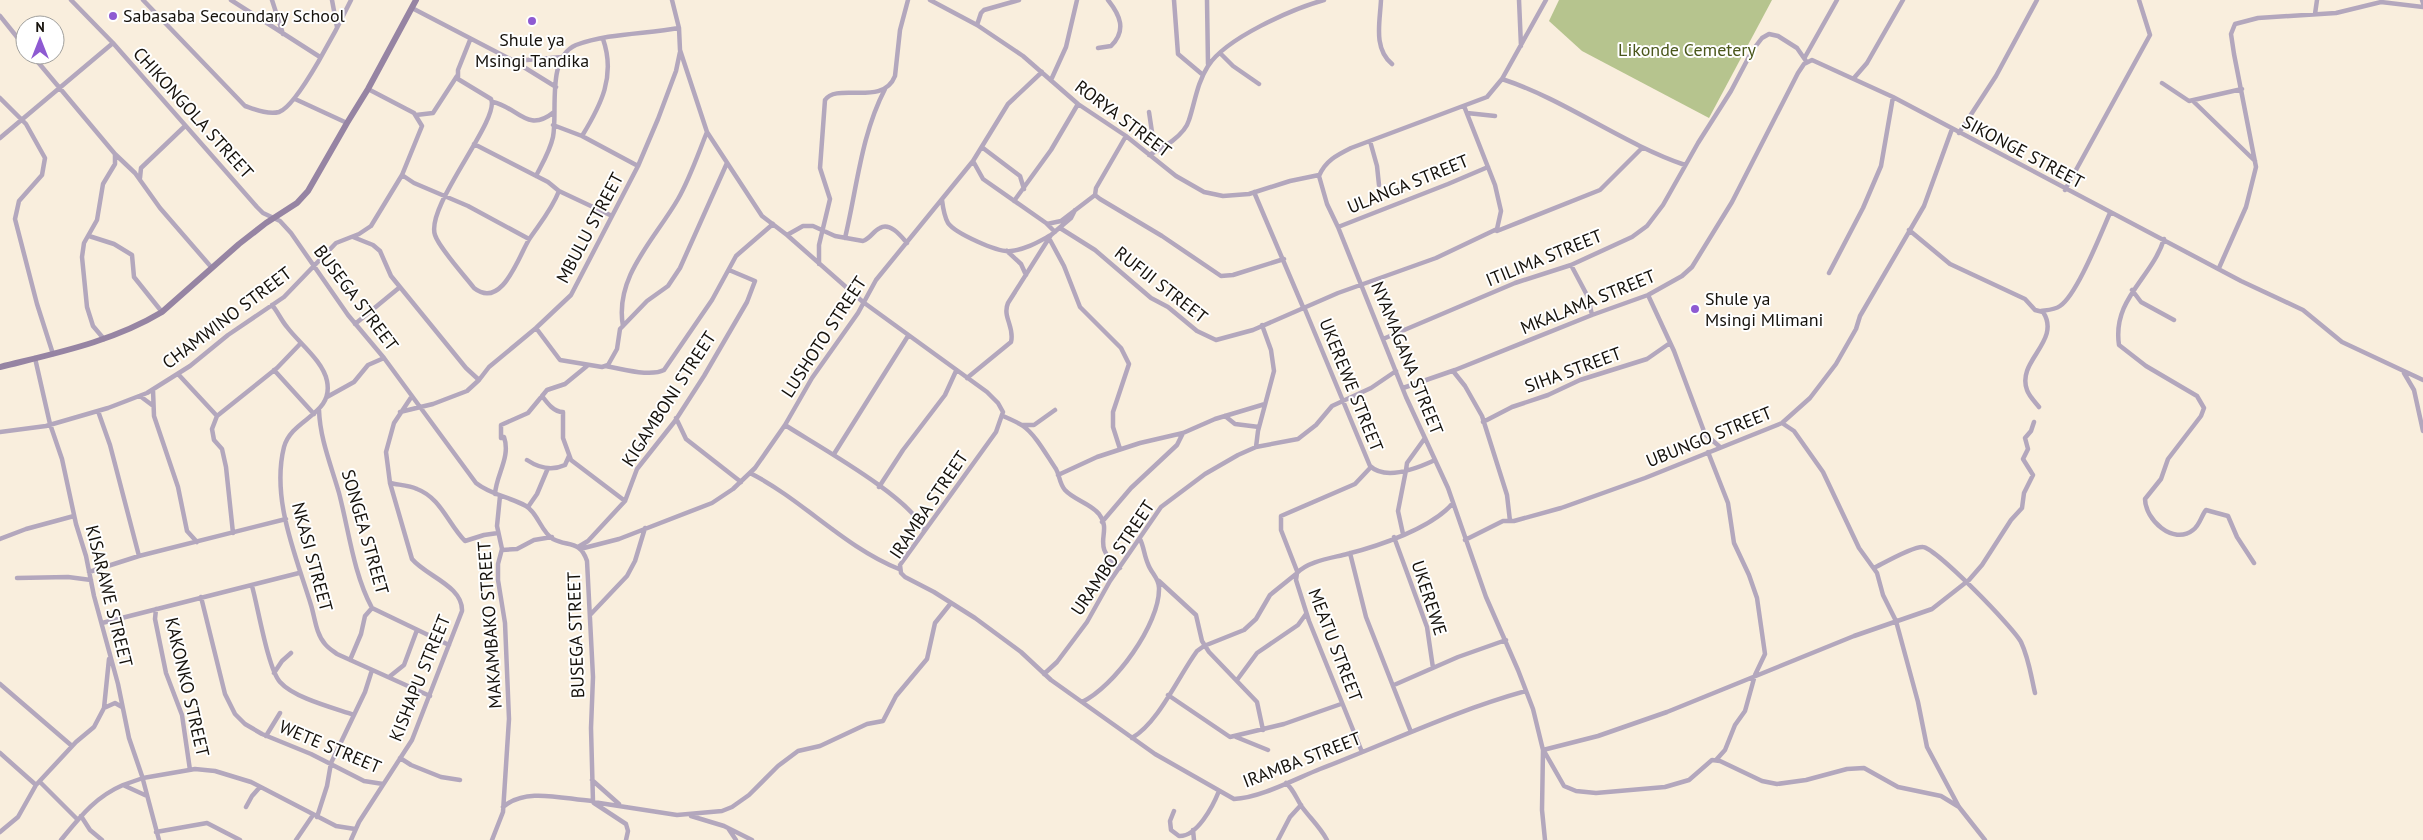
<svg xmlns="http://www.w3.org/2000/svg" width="2423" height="840" viewBox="0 0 2423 840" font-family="'PT Sans',sans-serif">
  <rect width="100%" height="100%" fill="#f9eedd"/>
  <!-- green -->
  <path fill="#b6c48e" d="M1559,0H1772L1709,118L1582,51L1549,21Z"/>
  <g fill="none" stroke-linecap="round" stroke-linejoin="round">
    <!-- street -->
    <path stroke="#b3a7bd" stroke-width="4.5" d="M71,0L113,43L257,207L263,213L280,221L291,233L348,315L384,358L476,483C491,495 510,497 526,506C538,513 541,532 553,539C568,547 580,540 587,561L593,677L591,728L593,802L677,815L722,811L732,807L749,795L778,766L798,751L820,746L867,724L883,721L896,696L927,659L935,623L951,603
      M143,0L245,106C254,109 268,115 279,112C298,106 341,21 351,0
      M231,0L320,57
      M272,0L283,34
      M332,0L337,27
      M672,0L679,28L680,50L707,132L762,216L787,235L863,302L987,392L998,403L1003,412L996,432L900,565L901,573L905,577L934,592L975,618L1021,652L1051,680L1155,754L1234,799C1260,798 1295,779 1320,769C1388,743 1454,711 1526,691
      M930,0L977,25L1023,56L1078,104L1126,136L1176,176L1204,192L1223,196L1249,194L1290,181L1319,175
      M1174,0L1178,54L1203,75
      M1207,0L1208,64
      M1381,0C1380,22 1373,48 1392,64
      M1519,0L1521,46
      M2422,0L2423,3
      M412,8L514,61L556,87
      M2315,14L2317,0
      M0,16L25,47
      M977,25L981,13L984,10L1019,0
      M470,40L458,70V79L491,99C501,119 425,206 435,235C439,248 465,276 474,288C503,311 520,252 530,238C541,222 552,209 559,191
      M1098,48L1111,46C1127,30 1120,15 1108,0
      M1220,53L1233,66L1259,84
      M32,55L115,154V164L103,184L97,220L84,243L82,257L87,307L93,326L104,339
      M1805,57L1837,0
      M515,61L562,57
      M1854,78L1867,63L1903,0
      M1502,79C1566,100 1621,143 1685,165
      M1051,80L1066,47L1077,0
      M2162,83L2189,101L2242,89
      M0,98L26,124L45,158L42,175L19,201L15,219L37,304L53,354
      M295,99L347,123
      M493,102C518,107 527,134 554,112
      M2194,102L2255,161
      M1149,112L1155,152
      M1467,113L1495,116
      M416,115L433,113L457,76
      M553,125L582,136L638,166
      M1959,133L1996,76L2037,0
      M582,136C601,105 616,76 603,39
      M1126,136L1096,188L1095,195L1100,199L1162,236L1221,276L1233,275L1284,259
      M0,138L113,43
      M1370,141L1377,166L1379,185
      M474,144L548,182L559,191L610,215
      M983,148L1020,176L1024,189
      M115,154L135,173L160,208L212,268
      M1149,155C1162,149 1185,135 1189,120C1195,102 1197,83 1208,66C1226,38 1292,9 1324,0
      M973,161L983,179L1046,223L1055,232
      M402,175L414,183L468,206L529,239
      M536,176C542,164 550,151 553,137C558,111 546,58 576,45C608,33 646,34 679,28
      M140,178L141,168L185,126
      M2065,190L2150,35L2139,0
      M1254,192L1303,307
      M942,200C943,208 944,216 948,223C955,233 998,253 1011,251C1027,249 1038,242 1051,235
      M1014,201L1051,150L1078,104
      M1047,224L1061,221L1095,195
      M1338,227L1448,184L1488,167
      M1060,228L1095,250L1151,298L1168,307L1197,331L1216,340L1253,330L1338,293L1436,258L1497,229L1501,211L1495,185L1464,106
      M1909,230L1950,264L2025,299L2035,310L2043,312C2062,341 2016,361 2027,390C2029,396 2035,402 2039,407
      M1497,231L1600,190L1642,148
      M787,235L803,226H813L835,236L863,241C871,238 873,231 880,228C890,222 901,236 907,243
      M89,236L114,244L132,255L134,277L162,312
      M353,237L373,245L380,251L391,276L466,368L479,380
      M845,238C857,188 861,135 885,89
      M2164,239C2152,278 2112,299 2119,345L2146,366L2197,396L2204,408L2201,416L2168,459L2161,479L2145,499C2145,519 2173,546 2193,530C2200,525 2201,516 2206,510L2228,516L2237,537L2254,563
      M1050,240L1064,266L1080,307L1121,348L1129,364L1113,412V427L1120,449
      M1007,251L1021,264L1026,275
      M819,264V245L830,199L820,168L825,100C837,82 883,107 895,76L900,30L908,0
      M1571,265L1588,297L1592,315
      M2219,268L2246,207L2256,167L2234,54L2231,34L2235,24L2258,18L2336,13L2381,2L2423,7
      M1829,273L1863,208L1881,166L1893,97
      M2132,290L2141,302L2174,320
      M1648,295L1674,351L1705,434L1720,447
      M272,305C278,312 281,320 287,327C299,343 323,361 327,381C334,415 292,418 284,447C271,499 296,556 311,605C315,618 316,634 325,644C328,648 333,651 337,654L430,696
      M1304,307L1370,466C1386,481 1418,468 1435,460
      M2041,311C2048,310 2054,310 2060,306C2077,295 2101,233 2110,213
      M355,324L400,287
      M623,326C614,277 655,239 678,199C690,178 698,154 707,132
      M536,328L560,360L602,367L608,365L617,349L620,329L647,301L668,286L680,268L727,163
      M1383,339L1515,283L1571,265L1632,237L1647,226L1663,205L1698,143L1731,91L1752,51L1762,38L1769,34L1778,36L1797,48L1806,61
      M35,358L50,424L62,459L76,524L86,556L94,596L118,684L129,738L142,776L159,840
      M606,366C620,369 651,377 664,370L712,300L736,256L773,224
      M274,370L314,414
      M1453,371L1465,386L1482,416L1507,495L1510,521
      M2404,373L2414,390L2423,431
      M178,374L217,416L212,429L214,440L222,449L226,467L233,533
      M967,378L1011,342C1015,327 1002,317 1008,303L1051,235L1071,218L1075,210
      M1403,388L1455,370L1592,315L1648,295L1682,276L1692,267L1732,202L1798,73L1804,64L1812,60L1893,97L2241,281L2303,310L2342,342L2423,380
      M153,390L154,416L178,487L187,531L197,542
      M140,396L152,405
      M542,396C548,404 554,412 563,412V438L571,460L625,501
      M327,397L354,382L368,365L384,358
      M319,410C320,439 331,465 339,493C349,531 353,572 372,608L449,645
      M98,411L110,445L139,556
      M400,412L433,404L467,391L479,380L489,367L536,328L571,295L638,166L658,119L676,71L680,52
      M217,416L277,368L301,343
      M1003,416C1010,419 1017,422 1023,426C1036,435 1047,456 1056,469C1060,476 1059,483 1065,490C1074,500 1090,503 1099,514C1114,534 1088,544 1120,568
      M1225,416L1235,424L1259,427
      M676,418L686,439L741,482
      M1483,422L1512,407L1548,395L1580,380L1647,359L1670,343
      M1782,423L1794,431L1823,472L1859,548L1877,573L1883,595L1896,621L1918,702L1927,747L1959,807L1985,840
      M785,425C816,445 914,499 924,531
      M1022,425H1034L1055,410
      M0,432L46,426L108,408L147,393L190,366L228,335L284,297L336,243L359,234L371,226L402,175L422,126L414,113L368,89
      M1256,447L1258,431L1274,371L1271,350L1262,325
      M1708,452L1728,503L1734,543L1749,575L1757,598L1765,654L1755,675L1745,711L1735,725L1725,750L1716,760
      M834,454L908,336
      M527,460C539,468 552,471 565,465L569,456
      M1406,470L1407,463L1425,438
      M750,473C803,500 844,547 899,569
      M1058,475L1097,457L1140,443L1183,433L1215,419L1265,404
      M390,483C398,485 409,485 417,489C441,498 448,524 465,541L484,535L498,533
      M879,487L903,450L945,395L956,371
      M495,494C496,475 511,457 504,437L501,438V425L528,413L547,390L565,384L587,366
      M528,507L537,494L548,468
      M1102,522L1131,488L1177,445L1183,433
      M1403,534L1398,511L1406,470
      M1394,537L1427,627L1433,668
      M0,539L26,529L74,516
      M1465,540L1503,521H1514L1561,508L1645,478L1782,423L1810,398L1836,364L1856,329L1860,316L1924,206L1952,129
      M578,547L588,541L625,501L637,469L675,421L704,376L747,302L755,281L729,270
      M580,549L619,539L712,503L733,489L755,468L785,425L812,378L858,313L876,280L973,161L1008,104L1042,72
      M502,550L517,549L534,540L552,537
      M1350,553L1366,617L1411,732
      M1874,568C1884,563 1913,546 1923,547C1936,548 2014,628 2021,642C2029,659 2031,676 2035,693
      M1297,571L1281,530V516L1355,484L1371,467
      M89,572L139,556L286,519
      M17,578L68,577L91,580
      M1159,581L1196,615L1202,641L1209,652L1257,702L1263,730
      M252,586C258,607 268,669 280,682C294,698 334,708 354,715
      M201,597L225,694L235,714L245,724L262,734L311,754L364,781L383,784
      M156,609L155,619L166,673L182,715L190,770
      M590,615L627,576L635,561L645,528
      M102,623L299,573
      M350,660L361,634L365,616L372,608
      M274,673L282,661L291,653
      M1044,674L1057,662L1087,622L1110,581L1161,507L1205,474L1238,455L1256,447L1298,439L1316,425L1332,406L1371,388L1396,371
      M389,677L404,665L417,630
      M1237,680L1257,653L1298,625L1306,614
      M0,684L72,746
      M1394,685L1458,657L1506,640
      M1168,695L1230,737L1284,724L1341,704
      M1082,702C1114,687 1160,624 1159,588C1159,578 1151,573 1148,564C1144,555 1144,547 1140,539
      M104,708L115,703L122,707
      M266,736L280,713
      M1236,737L1268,750
      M1132,738C1159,722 1178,677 1197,651L1204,646L1244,630L1256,619L1270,595L1296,574
      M1543,750L1598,736L1667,712L1854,636L1932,609L1969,580L1982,565L2011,520L2022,508L2024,493L2033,475L2023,459L2028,449L2025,438L2031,431L2034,422
      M1544,751L1564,786L1576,791L1596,793L1665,787L1689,780L1712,760L1720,761L1762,781L1777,784L1806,780L1847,769L1864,768L1898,787L1941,796L1959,807
      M1362,752L1309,621L1296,580L1297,573C1308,561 1332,558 1347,554C1379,546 1432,528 1453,503
      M0,753L36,785
      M400,758L411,765L441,777L460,780
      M592,780L619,804
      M40,782L78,820
      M1286,783C1294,790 1296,798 1302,807C1310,818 1320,827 1327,840
      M123,785L143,778L195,769L215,771L251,782L336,826L355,829
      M594,803L626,824L628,831L626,840
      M246,807L252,796L260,787
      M503,807C526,787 563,799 592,801
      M1174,811L1170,821L1171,830L1179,836C1197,837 1213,806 1219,791
      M81,816L90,830L102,840
      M691,816L724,826L752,840
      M317,817L327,786L331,763L365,692L372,670
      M728,828L736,840
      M1193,830L1194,840
      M0,832L18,817L36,785L76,742L94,727L104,708L109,659
      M156,832L207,823L240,840
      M61,840C80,817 95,797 123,785L147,796
      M296,840L313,815
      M351,840L359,822L412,740L462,611C463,586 426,576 412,559L390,483L386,452L394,423L412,396
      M492,840L503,812L509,719L505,623L498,580V564L502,549L497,526L500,496
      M1278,840L1290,817L1301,805
      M1545,840L1542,810L1543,750L1533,709L1518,670L1486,597L1448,488L1406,397L1338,227L1327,204L1319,176C1325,161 1337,155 1351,148L1487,97L1502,79L1546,0"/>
    <!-- secondary -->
    <path stroke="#9684a3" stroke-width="6" d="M0,367C56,353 112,342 162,312L239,244L266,223L297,203L308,191L347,123L368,89L416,0"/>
  </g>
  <!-- markers -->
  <g fill="#8e5ad2" stroke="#fff" stroke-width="2">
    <circle cx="113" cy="16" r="5"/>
    <circle cx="532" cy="21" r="5"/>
    <circle cx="1695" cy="309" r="5"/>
  </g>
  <g text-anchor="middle" stroke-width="4" stroke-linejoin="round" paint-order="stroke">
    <!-- poi labels -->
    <g font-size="18" fill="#15110b" stroke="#fff" text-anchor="start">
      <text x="123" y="22">Sabasaba Secoundary School</text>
      <text x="532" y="46" text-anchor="middle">Shule ya<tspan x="532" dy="21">Msingi Tandika</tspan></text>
      <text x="1705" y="305">Shule ya<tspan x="1705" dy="21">Msingi Mlimani</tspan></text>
    </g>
    <!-- park labels -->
    <g font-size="18" fill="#4a571b" stroke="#fff">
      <text x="1687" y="56">Likonde Cemetery</text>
    </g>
    <!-- street labels -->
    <g font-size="18" fill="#15110b" stroke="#fff">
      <text transform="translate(193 113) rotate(48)" y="6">CHIKONGOLA STREET</text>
      <text transform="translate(1123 119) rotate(37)" y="6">RORYA STREET</text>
      <text transform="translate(2023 152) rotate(28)" y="6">SIKONGE STREET</text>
      <text transform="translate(1408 184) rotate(-22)" y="6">ULANGA STREET</text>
      <text transform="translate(590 228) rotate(-62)" y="6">MBULU STREET</text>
      <text transform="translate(1544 258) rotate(-22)" y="6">ITILIMA STREET</text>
      <text transform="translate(1161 285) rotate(38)" y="6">RUFIJI STREET</text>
      <text transform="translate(356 298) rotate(53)" y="6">BUSEGA STREET</text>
      <text transform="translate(1588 302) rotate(-22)" y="6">MKALAMA STREET</text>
      <text transform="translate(227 318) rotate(-37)" y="6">CHAMWINO STREET</text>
      <text transform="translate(824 337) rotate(-57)" y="6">LUSHOTO STREET</text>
      <text transform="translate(1407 358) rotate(68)" y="6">NYAMAGANA STREET</text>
      <text transform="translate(1573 370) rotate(-20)" y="6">SIHA STREET</text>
      <text transform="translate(1351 385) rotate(68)" y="6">UKEREWE STREET</text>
      <text transform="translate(669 399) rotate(-57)" y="6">KIGAMBONI STREET</text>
      <text transform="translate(1709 437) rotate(-22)" y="6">UBUNGO STREET</text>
      <text transform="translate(929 505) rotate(-56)" y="6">IRAMBA STREET</text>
      <text transform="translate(365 532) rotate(74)" y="6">SONGEA STREET</text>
      <text transform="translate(312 557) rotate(75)" y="6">NKASI STREET</text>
      <text transform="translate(1113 558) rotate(-56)" y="6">URAMBO STREET</text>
      <text transform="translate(109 596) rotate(76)" y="6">KISARAWE STREET</text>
      <text transform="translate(1429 598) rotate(72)" y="6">UKEREWE</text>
      <text transform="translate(490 625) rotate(-94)" y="6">MAKAMBAKO STREET</text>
      <text transform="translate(576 635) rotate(-92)" y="6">BUSEGA STREET</text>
      <text transform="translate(1335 645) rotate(69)" y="6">MEATU STREET</text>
      <text transform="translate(420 678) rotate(-68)" y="6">KISHAPU STREET</text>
      <text transform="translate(187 687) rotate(77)" y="6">KAKONKO STREET</text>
      <text transform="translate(330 747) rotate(23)" y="6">WETE STREET</text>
      <text transform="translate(1302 760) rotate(-21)" y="6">IRAMBA STREET</text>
    </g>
  </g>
  <!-- north arrow -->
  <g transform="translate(40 40)"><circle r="24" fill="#ffffff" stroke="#a1a09d"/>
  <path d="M0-4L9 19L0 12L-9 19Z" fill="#8e5ad2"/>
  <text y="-8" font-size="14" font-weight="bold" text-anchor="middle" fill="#15110b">N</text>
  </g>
</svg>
